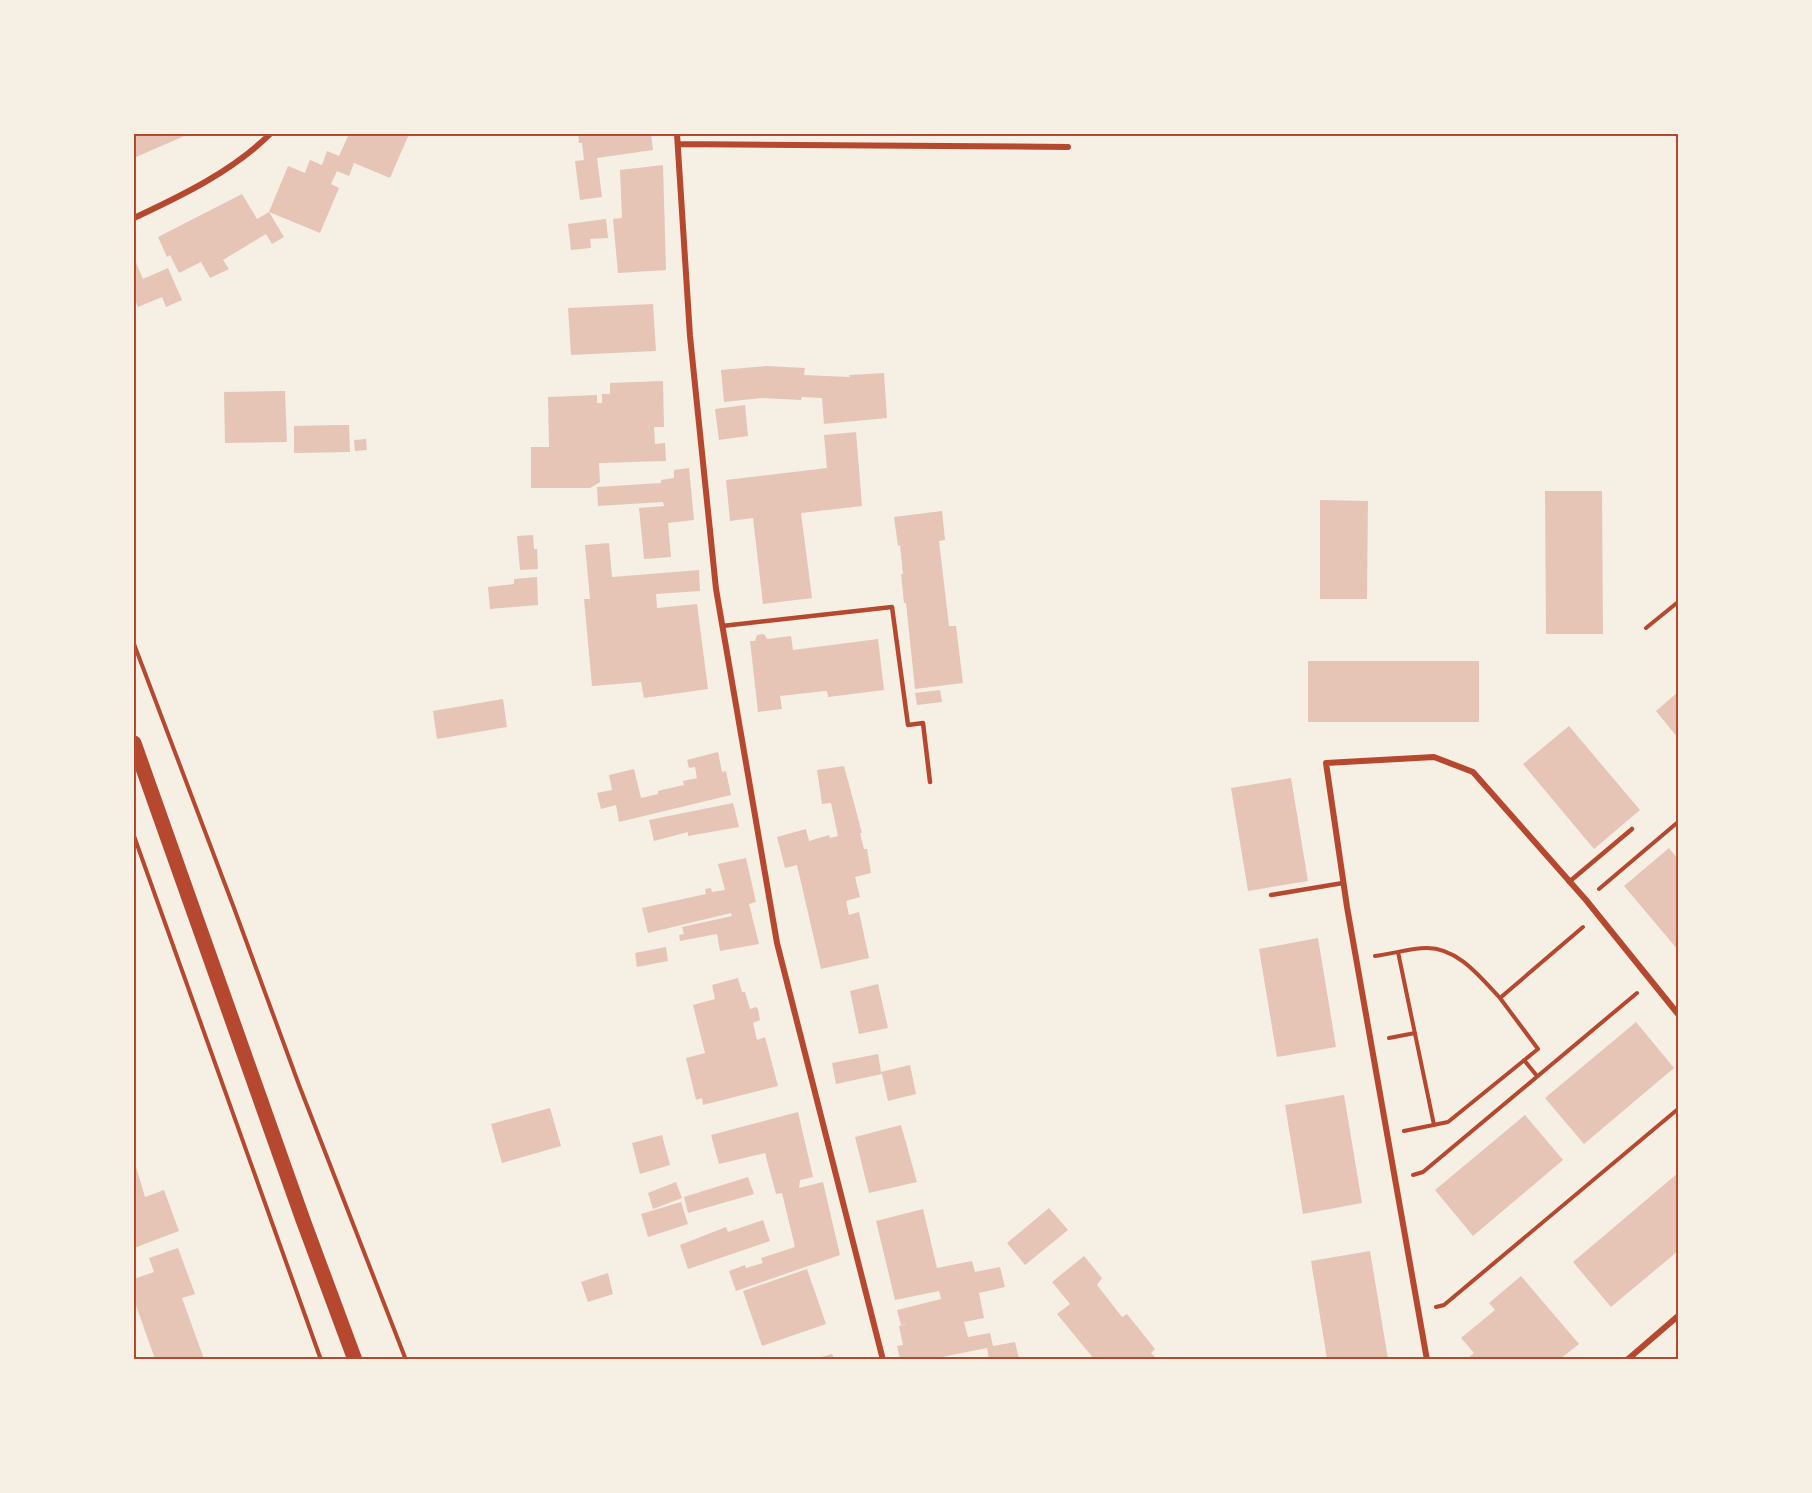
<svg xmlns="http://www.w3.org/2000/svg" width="1812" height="1493" viewBox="0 0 1812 1493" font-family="'Fira Sans',sans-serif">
  <rect width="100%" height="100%" fill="#f6efe4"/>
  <!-- building -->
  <path fill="#e6c5b7" d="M134,134H189L136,157L134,152Z
    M349,134H409L390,178L354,163L349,176L337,171L331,184L339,188L320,233L269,212L288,166L305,173L310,160L322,165L327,151L339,156Z
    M578,134H629L630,136L651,134L653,150L597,158L602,197L580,200L575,161L584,160L582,143H579Z
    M663,165L666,270L618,273L613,219L622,218L620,170Z
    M242,194L257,219L269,212L284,237L272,244L266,234L223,260L229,269L210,278L201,262L179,273L170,255L167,257L158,237Z
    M606,219L608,238L590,239L591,248L571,250L568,224Z
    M134,258L143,279L168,268L182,300L166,307L162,297L138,307L134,297Z
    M653,304L656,351L571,355L568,308Z
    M766,366L805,368L804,375L850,377L849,375L884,373L887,418L824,424L822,398L802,397L801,400L762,398L724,402L721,370Z
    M663,381L664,427H654L655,444L665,443L666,461L599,463L600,482L590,488H531V447H549L548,397L597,395V403H602V394H610V383Z
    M285,391L287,442L225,443L224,392Z
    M745,405L748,436L719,440L715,409Z
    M337,425H349L350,452L294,453V426Z
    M856,432L862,506L801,513L812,598L763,604L753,518L730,521L726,480L827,468L824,435Z
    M366,439L367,450L355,451L354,440Z
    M689,468L694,520L668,523L671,557L644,559L639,508L664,506L663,502L598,506L597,487L661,483V480L674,478V470Z
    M1545,491H1602L1603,634H1546Z
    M1320,500L1368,501L1367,599H1320Z
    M942,511L945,540L939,541L949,626H956L963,683L915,689L906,603H904L901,574H903L900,545L898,546L894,517Z
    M533,535L534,549H537L538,569L520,570L517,536Z
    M609,543L612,577L699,570L700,591L656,594L657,608L697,604L708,689L644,698L641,682L592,686L584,599H590L585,545Z
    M537,577L538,605L490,609L488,587L514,584V579Z
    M764,634L767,639L791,636L793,650L878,639L884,690L828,697L827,691H825L780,696L782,709L758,712L750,641H755L757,635Z
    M1308,661H1479V722H1308Z
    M940,690L942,702L917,705L915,693Z
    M1678,692V738L1656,711Z
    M503,699L507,727L437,739L433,711Z
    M1569,726L1640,810L1594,849L1523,764Z
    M718,752L722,772L726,771L731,795L619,822L616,805L601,809L597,793L612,790L609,775L634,769L641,798L658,794V791L662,790L684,785L683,781L697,778L695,767L689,768L687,760Z
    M844,766L862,833H860L864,849H867L871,873L855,877L860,897L846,901L849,915L859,912L869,958L821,969L797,865L785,868L777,837L806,829L809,841L829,835L830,838L838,836L831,803L822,804L817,770Z
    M1291,778L1308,881L1248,891L1231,788Z
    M733,803L739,827L688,836V832L654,841L649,820Z
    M1669,848L1678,859V950L1624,886Z
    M746,858L756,902L749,904L759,944L720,951L717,934L680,941L679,935L684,934L682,927L732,916L731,913L648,933L642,908L706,894L705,889L711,888L712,892L725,890L718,864Z
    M1318,938L1336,1047L1277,1057L1259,949Z
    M666,947L668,961L637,967L635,953Z
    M738,978L742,992H745L750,1009L756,1007L758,1009L760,1020L753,1023L757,1040L765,1037L778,1086L703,1105L702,1098L696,1100L686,1058L705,1053L693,1005L715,999L712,985Z
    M878,984L888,1028L859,1034L850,991Z
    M1636,1022L1674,1068L1584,1144L1545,1098Z
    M878,1054L881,1072L910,1065L916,1094L888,1101L882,1074L836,1084L832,1063Z
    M1344,1095L1362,1203L1303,1214L1285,1105Z
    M550,1108L561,1146L502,1163L491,1124Z
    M798,1112L813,1177L800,1180L799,1188L823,1182L840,1255L736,1291L729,1271L745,1265L746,1268L763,1263L761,1258L795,1247L782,1193L776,1194L765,1153L719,1164L711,1135Z
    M1525,1115L1563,1160L1473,1236L1435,1190Z
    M901,1125L917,1182L869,1193L855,1137Z
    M662,1135L670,1165L640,1174L632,1143Z
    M134,1160L145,1197L164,1190L179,1231L134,1248Z
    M1678,1173V1251L1611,1307L1573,1262Z
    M748,1177L754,1194L688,1213L684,1197Z
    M676,1182L682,1198L653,1209L648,1193Z
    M681,1202L688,1224L648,1237L641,1214Z
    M1049,1208L1068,1230L1025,1265L1007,1243Z
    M923,1209L937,1268L972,1261L975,1272L1000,1267L1005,1287L979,1293L984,1318L964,1322L968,1337L990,1333L993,1346L1015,1342L1019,1359H989L987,1348L942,1357L943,1359H900L897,1346L903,1345L899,1326L907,1324L901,1325L897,1310L941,1299L939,1291L895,1300L876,1221Z
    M763,1220L770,1241L688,1269L680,1245L726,1227L728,1232Z
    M178,1248L195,1294L182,1298L204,1359H155L134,1300V1279L154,1272L149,1258Z
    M1370,1251L1388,1359H1327L1311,1261Z
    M1084,1256L1102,1278L1097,1285L1122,1317L1127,1314L1155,1349L1151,1353L1157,1359H1094L1057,1314L1070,1304L1052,1282Z
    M807,1269L826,1324L762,1346L743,1291Z
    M608,1273L613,1294L588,1302L581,1282Z
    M1521,1276L1579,1344L1560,1359H1467L1474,1353L1461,1338L1495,1310L1489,1303Z
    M832,1354L834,1359H815Z"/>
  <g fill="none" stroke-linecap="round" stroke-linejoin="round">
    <!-- path -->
    <path stroke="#b5482f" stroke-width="4" d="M1646,628L1678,602
      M134,644L234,908L299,1085L406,1360
      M134,836L321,1360
      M1599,889L1678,822
      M1398,952L1434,1125
      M1375,956C1392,954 1410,948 1427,948C1458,948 1480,977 1500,998
      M1389,1038L1415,1033
      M1524,1060L1537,1076
      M1404,1131L1448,1122L1538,1049L1500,998L1583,927
      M1413,1175L1423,1172L1637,993
      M1436,1307L1444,1305L1678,1109"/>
    <!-- service -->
    <path stroke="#b5482f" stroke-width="4.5" d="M722,626L892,607L908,725L923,723L930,782
      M1569,882L1632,829
      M1271,895L1343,883"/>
    <!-- minor -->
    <path stroke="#b5482f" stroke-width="6" d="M677,134L690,336L716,589L777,943L883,1360
      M678,144L1068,147
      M134,218C181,196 233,171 270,134
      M1427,1360L1347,907L1326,763L1434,757L1473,772L1586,900L1678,1014
      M1627,1360L1678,1316"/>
    <!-- primary -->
    <path stroke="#b5482f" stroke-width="15" d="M134,743L303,1220L355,1360"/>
  </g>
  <!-- border -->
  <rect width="1812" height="1493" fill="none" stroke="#f6efe4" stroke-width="270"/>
  <rect x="135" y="135" width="1542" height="1223" fill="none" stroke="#b5482f" stroke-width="2"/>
</svg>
